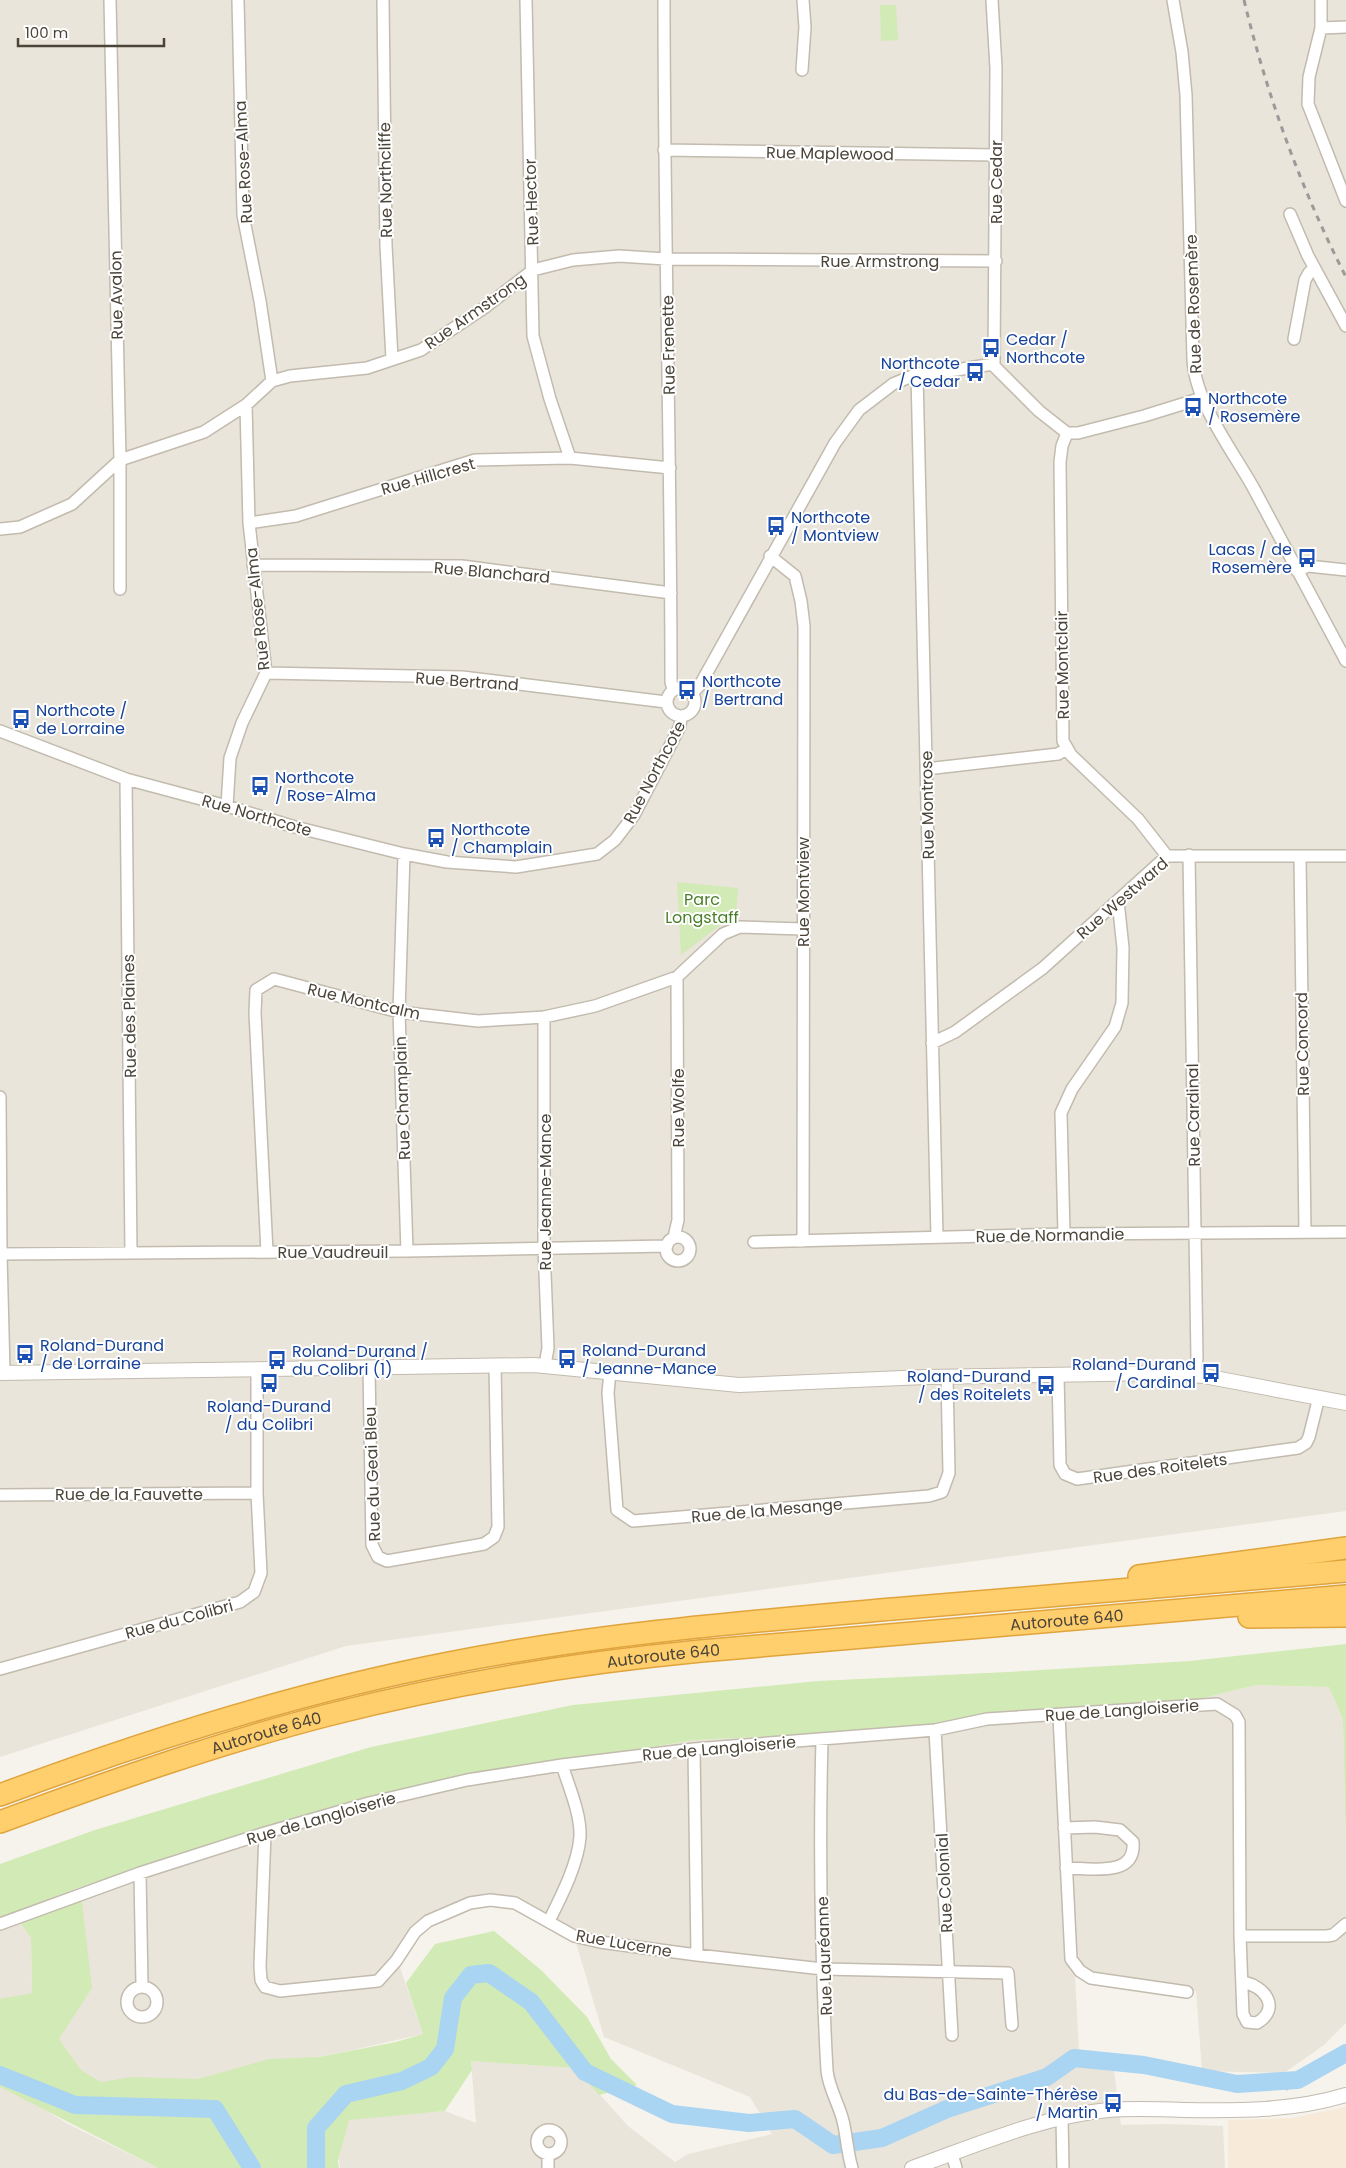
<svg xmlns="http://www.w3.org/2000/svg" width="1346" height="2168" viewBox="0 0 1346 2168" font-family="Poppins,sans-serif">
  <rect width="100%" height="100%" fill="#f6f3ec"/>
  <!-- residential -->
  <path fill="#eae5da" d="M0,0H1346V1511L346,1646L0,1757Z
    M1256,1685L1329,1687L1343,1720L1346,1848V2023L1324,2045L1284,2073L1202,2071L1196,1991L1075,1976L1080,2067L1114,2071L1121,2125L1166,2124L1223,2126L1225,2168H340L339,2158L348,2119L445,2111L476,2123L471,2061L576,2068L628,2126L675,2162L688,2154L772,2134L750,2097L604,2037L574,1936L516,1902L490,1898L427,1921L397,1959L423,2034L344,2052L188,2082L98,2084L78,2069L56,2037L89,1988L80,1887L364,1798L462,1778L695,1740L820,1734L929,1725L993,1713L1191,1701Z
    M19,1919L31,1938L32,1993L0,2000V1925Z
    M0,2087L30,2101L68,2124L158,2168H0Z"/>
  <!-- commercial -->
  <path fill="#f7ead8" d="M1346,2107V2168H1228V2120L1292,2118Z"/>
  <!-- green -->
  <path fill="#d2eab5" d="M880,5H896L898,40L881,41Z
    M677,882L738,888L736,913L681,955Z
    M1346,1644V1848L1343,1720L1329,1687L1256,1685L1191,1701L993,1713L929,1725L820,1734L695,1740L462,1778L364,1798L80,1887L0,1918V1864L95,1830L371,1747L573,1705L818,1681L1008,1672L1190,1661Z
    M81,1894L92,1988L59,2039L81,2070L101,2082L132,2077L198,2079L269,2059L319,2057L396,2042L423,2034L406,1983L435,1944L494,1931L541,1970L587,2017L611,2059L637,2085L599,2095L575,2068L471,2061L472,2070L445,2111L349,2120L338,2161L339,2168H158L0,2087V1999L32,1993L31,1938L17,1917Z"/>
  <g fill="none" stroke-linecap="round" stroke-linejoin="round">
    <!-- stream -->
    <path stroke="#a9d4f2" stroke-width="3" d="M1287,2089V2081"/>
    <!-- river -->
    <path stroke="#a9d4f2" stroke-width="18" d="M0,2075L75,2105L215,2109L252,2168
      M316,2168V2128L346,2094L402,2081L431,2067L445,2049L453,1998L471,1975L489,1973L531,2002L585,2072L672,2114L749,2123L795,2119L833,2145L882,2138L947,2109L1047,2077L1074,2058L1144,2065L1237,2084L1298,2080L1346,2053"/>
    <!-- minor casing -->
    <g stroke="#c2bbae" stroke-width="14">
      <path id="minor" d="M110,0L120,460V589
        M238,0L243,215L260,301L272,381
        M383,0L386,245L392,359
        M526,0L533,336L550,399L570,458
        M664,0C664,227 671,454 671,682L673,689
        M992,0L996,68L994,366L1039,411L1067,433H1078L1144,416L1202,398
        M1173,0L1182,52L1186,95L1193,359C1195,403 1233,451 1254,489C1285,546 1315,604 1346,661
        M1321,0V28L1309,77L1308,104L1346,201
        M1321,28L1346,27
        M802,70L805,27L803,0
        M664,150L996,155
        M1290,214L1308,256L1346,326
        M1294,339L1305,280L1309,273L1314,268
        M917,374L937,1237
        M1067,433L1062,446L1060,462L1063,741L1071,755L1138,819L1167,856
        M249,523L296,516L475,460L570,458L670,468
        M0,529L20,527L72,504L120,460L204,432L246,405L272,381L290,376L367,368L421,350L484,308L533,270L573,260L619,256L666,259L996,261
        M770,556L795,576L801,601L804,626L803,1241
        M253,565L462,566L671,593
        M1297,571L1308,566L1346,570
        M266,673L462,677L666,702
        M667 702a14 14 0 1 1 28 0a14 14 0 1 1-28 0Z
        M692,693L700,685L835,443L859,410L893,384L917,374L956,370L993,364
        M0,731L126,779L227,806L295,827L404,854L447,862L516,867L597,854L615,840L634,815L671,744L680,726L681,716
        M926,769L1058,754L1066,749
        M126,779L131,1253
        M227,806L230,758L242,723L266,673L249,523L246,405
        M404,854L399,1012L407,1251
        M1189,855L1197,1358L1195,1375
        M1300,856L1305,1232
        M544,1017V1248L548,1348L545,1365
        M932,1043L955,1032L1043,968L1167,856H1346
        M0,1097L1,1254L4,1372
        M1064,1234L1061,1113L1072,1089L1115,1027L1122,1003L1123,948L1118,901
        M666 1249a12 12 0 1 1 24 0a12 12 0 1 1-24 0Z
        M674,1237L678,1220L677,977
        M754,1242L1064,1234L1346,1232
        M267,1252L255,1013L256,990L274,979L399,1012L478,1021L544,1017L595,1006L677,977L723,934L740,927L803,929
        M0,1254L407,1251L667,1246
        M369,1367L372,1545L378,1557L387,1561L484,1544L494,1537L498,1527L495,1366
        M610,1372L608,1393L617,1510L633,1521L929,1496L942,1492L949,1473L947,1377
        M1058,1375L1060,1465L1065,1474L1077,1479L1298,1448L1306,1443L1309,1437L1319,1397
        M0,1495L257,1493
        M0,1669L240,1602L254,1592L261,1573L257,1493V1369
        M1059,1716L1071,1959L1080,1971L1091,1978L1187,1992
        M935,1730L952,2035
        M822,1740C819,1850 821,1961 827,2071C829,2089 839,2104 843,2121C847,2137 847,2152 852,2168
        M694,1749L697,1955
        M1064,1828L1095,1827L1120,1830L1133,1842C1136,1878 1090,1868 1066,1868
        M265,1833L260,1966L261,1980L265,1987L280,1991L378,1981L396,1961L415,1932L428,1921L470,1903L490,1900L515,1903L574,1936L600,1942L697,1955L823,1969L1008,1973L1012,2025
        M140,1873L142,1987
        M549,1921C561,1897 578,1864 580,1837C581,1814 569,1787 562,1765
        M0,1924L140,1873L265,1833L369,1803L467,1780L562,1765L694,1749L935,1730L987,1719L1217,1704L1235,1715L1239,1722L1240,1936L1243,2014L1247,2022L1257,2023C1282,2008 1264,1985 1242,1982
        M1240,1936H1327L1333,1935L1346,1924
        M127 2002a15 15 0 1 1 30 0a15 15 0 1 1-30 0Z
        M1062,2118L1063,2168
        M537 2142a12 12 0 1 1 24 0a12 12 0 1 1-24 0Z
        M952,2154L956,2168
        M548,2168V2154"/>
    </g>
    <!-- tertiary casing -->
    <g stroke="#c2bbae" stroke-width="16">
      <path id="tertiary" d="M0,1373L534,1365L739,1385L926,1377L1159,1373L1204,1376L1346,1403
        M912,2168C974,2146 1043,2116 1108,2110C1134,2108 1159,2109 1184,2110C1239,2111 1293,2111 1346,2095"/>
    </g>
    <!-- motorway casing -->
    <g stroke="#e0a43c" stroke-width="24">
      <g id="motorway">
        <path d="M1139,1576L1346,1548"/>
        <path d="M1249,1617L1346,1616"/>
        <path d="M0,1795C147,1740 295,1693 449,1663C596,1634 744,1622 893,1609C1044,1596 1195,1584 1346,1571"/>
        <path id="s1" d="M0,1822C108,1782 216,1744 328,1715C450,1684 575,1663 701,1651L1346,1596"/>
      </g>
    </g>
    <!-- minor -->
    <use href="#minor" stroke="#fff" stroke-width="11"/>
    <!-- tertiary -->
    <use href="#tertiary" stroke="#fff" stroke-width="14"/>
    <!-- motorway -->
    <use href="#motorway" stroke="#ffcf6e" stroke-width="21"/>
    <!-- rail -->
    <path stroke="#9a9a9a" stroke-width="3" stroke-dasharray="6 6" stroke-linecap="butt" d="M1244,0C1267,96 1301,189 1346,277"/>
  </g>
  <!-- icons -->
  <defs>
    <g id="bus-bare" transform="scale(1.5)"><path d="M-5-6H5V4H4V6H2V4H-2V6H-4V4H-5ZM-3.5-4V0h7V-4ZM-3.5 1.2v1.5H-2V1.2ZM2 1.2v1.5H3.5V1.2Z" fill="#1a4fb4" stroke="#fff" stroke-width="2.5" paint-order="stroke"/></g>
  </defs>
  <g fill-rule="evenodd">
    <use href="#bus-bare" x="991" y="348"/>
    <use href="#bus-bare" x="975" y="372"/>
    <use href="#bus-bare" x="1193" y="407"/>
    <use href="#bus-bare" x="776" y="526"/>
    <use href="#bus-bare" x="1307" y="558"/>
    <use href="#bus-bare" x="687" y="690"/>
    <use href="#bus-bare" x="21" y="719"/>
    <use href="#bus-bare" x="260" y="786"/>
    <use href="#bus-bare" x="436" y="838"/>
    <use href="#bus-bare" x="25" y="1354"/>
    <use href="#bus-bare" x="567" y="1359"/>
    <use href="#bus-bare" x="277" y="1360"/>
    <use href="#bus-bare" x="1211" y="1373"/>
    <use href="#bus-bare" x="269" y="1383"/>
    <use href="#bus-bare" x="1046" y="1385"/>
    <use href="#bus-bare" x="1113" y="2103"/>
  </g>
  <g text-anchor="middle" stroke-width="4" stroke-linejoin="round" paint-order="stroke">
    <!-- street labels -->
    <g font-size="16" fill="#4b4439" stroke="#fff">
      <text transform="translate(830 153) rotate(1)" y="6">Rue Maplewood</text>
      <text transform="translate(243 162) rotate(-93)" y="6">Rue Rose-Alma</text>
      <text transform="translate(385 180) rotate(-91)" y="6">Rue Northcliffe</text>
      <text transform="translate(996 182) rotate(-90)" y="6">Rue Cedar</text>
      <text transform="translate(531 202) rotate(-92)" y="6">Rue Hector</text>
      <text x="880" y="267">Rue Armstrong</text>
      <text transform="translate(116 295) rotate(-91)" y="6">Rue Avalon</text>
      <text transform="translate(1193 304) rotate(-92)" y="6">Rue de Rosemère</text>
      <text transform="translate(475 311) rotate(-35)" y="6">Rue Armstrong</text>
      <text transform="translate(668 345) rotate(-91)" y="6">Rue Frenette</text>
      <text transform="translate(428 476) rotate(-16)" y="6">Rue Hillcrest</text>
      <text transform="translate(492 572) rotate(5)" y="6">Rue Blanchard</text>
      <text transform="translate(257 609) rotate(-96)" y="6">Rue Rose-Alma</text>
      <text transform="translate(1062 665) rotate(-91)" y="6">Rue Montclair</text>
      <text transform="translate(467 681) rotate(4)" y="6">Rue Bertrand</text>
      <text transform="translate(654 772) rotate(-62)" y="6">Rue Northcote</text>
      <text transform="translate(927 805) rotate(-91)" y="6">Rue Montrose</text>
      <text transform="translate(257 815) rotate(16)" y="6">Rue Northcote</text>
      <text transform="translate(803 892) rotate(-90)" y="6">Rue Montview</text>
      <text transform="translate(1122 898) rotate(-41)" y="6">Rue Westward</text>
      <text transform="translate(364 1001) rotate(13)" y="6">Rue Montcalm</text>
      <text transform="translate(129 1016) rotate(-91)" y="6">Rue des Plaines</text>
      <text transform="translate(1302 1044) rotate(-91)" y="6">Rue Concord</text>
      <text transform="translate(402 1098) rotate(-92)" y="6">Rue Champlain</text>
      <text transform="translate(678 1108) rotate(-90)" y="6">Rue Wolfe</text>
      <text transform="translate(1193 1115) rotate(-91)" y="6">Rue Cardinal</text>
      <text transform="translate(545 1192) rotate(-90)" y="6">Rue Jeanne-Mance</text>
      <text transform="translate(1050 1235) rotate(-1)" y="6">Rue de Normandie</text>
      <text x="333" y="1258">Rue Vaudreuil</text>
      <text transform="translate(1160 1468) rotate(-8)" y="6">Rue des Roitelets</text>
      <text transform="translate(372 1474) rotate(-92)" y="6">Rue du Geai Bleu</text>
      <text x="129" y="1500">Rue de la Fauvette</text>
      <text transform="translate(767 1510) rotate(-5)" y="6">Rue de la Mesange</text>
      <text transform="translate(179 1619) rotate(-15)" y="6">Rue du Colibri</text>
      <text dy="6" stroke="none"><textPath href="#s1" startOffset="1091">Autoroute 640</textPath></text>
      <text dy="6" stroke="none"><textPath href="#s1" startOffset="686">Autoroute 640</textPath></text>
      <text transform="translate(1122 1710) rotate(-4)" y="6">Rue de Langloiserie</text>
      <text dy="6" stroke="none"><textPath href="#s1" startOffset="281">Autoroute 640</textPath></text>
      <text transform="translate(719 1748) rotate(-5)" y="6">Rue de Langloiserie</text>
      <text transform="translate(321 1818) rotate(-16)" y="6">Rue de Langloiserie</text>
      <text transform="translate(944 1883) rotate(-93)" y="6">Rue Colonial</text>
      <text transform="translate(624 1943) rotate(10)" y="6">Rue Lucerne</text>
      <text transform="translate(824 1956) rotate(-92)" y="6">Rue Lauréanne</text>
    </g>
    <!-- transit labels -->
    <g font-size="16" fill="#164399" stroke="#fff" text-anchor="start">
      <text x="1006" y="345">Cedar /<tspan x="1006" dy="18">Northcote</tspan></text>
      <text x="960" y="369" text-anchor="end">Northcote<tspan x="960" dy="18">/ Cedar</tspan></text>
      <text x="1208" y="404">Northcote<tspan x="1208" dy="18">/ Rosemère</tspan></text>
      <text x="791" y="523">Northcote<tspan x="791" dy="18">/ Montview</tspan></text>
      <text x="1292" y="555" text-anchor="end">Lacas / de<tspan x="1292" dy="18">Rosemère</tspan></text>
      <text x="702" y="687">Northcote<tspan x="702" dy="18">/ Bertrand</tspan></text>
      <text x="36" y="716">Northcote /<tspan x="36" dy="18">de Lorraine</tspan></text>
      <text x="275" y="783">Northcote<tspan x="275" dy="18">/ Rose-Alma</tspan></text>
      <text x="451" y="835">Northcote<tspan x="451" dy="18">/ Champlain</tspan></text>
      <text x="40" y="1351">Roland-Durand<tspan x="40" dy="18">/ de Lorraine</tspan></text>
      <text x="582" y="1356">Roland-Durand<tspan x="582" dy="18">/ Jeanne-Mance</tspan></text>
      <text x="292" y="1357">Roland-Durand /<tspan x="292" dy="18">du Colibri (1)</tspan></text>
      <text x="1196" y="1370" text-anchor="end">Roland-Durand<tspan x="1196" dy="18">/ Cardinal</tspan></text>
      <text x="1031" y="1382" text-anchor="end">Roland-Durand<tspan x="1031" dy="18">/ des Roitelets</tspan></text>
      <text x="269" y="1412" text-anchor="middle">Roland-Durand<tspan x="269" dy="18">/ du Colibri</tspan></text>
      <text x="1098" y="2100" text-anchor="end">du Bas-de-Sainte-Thérèse<tspan x="1098" dy="18">/ Martin</tspan></text>
    </g>
    <!-- park labels -->
    <g font-size="16" fill="#4a7f2a" stroke="#fff">
      <text x="702" y="905">Parc<tspan x="702" dy="18">Longstaff</tspan></text>
    </g>
  </g>
  <!-- scale -->
  <path d="M18 38v8h146v-8" fill="none" stroke="#4b4439" stroke-width="2.5"/>
  <text x="25" y="38" font-size="15" fill="#4b4439" stroke="#ffffff" stroke-width="4" paint-order="stroke">100 m</text>
</svg>
